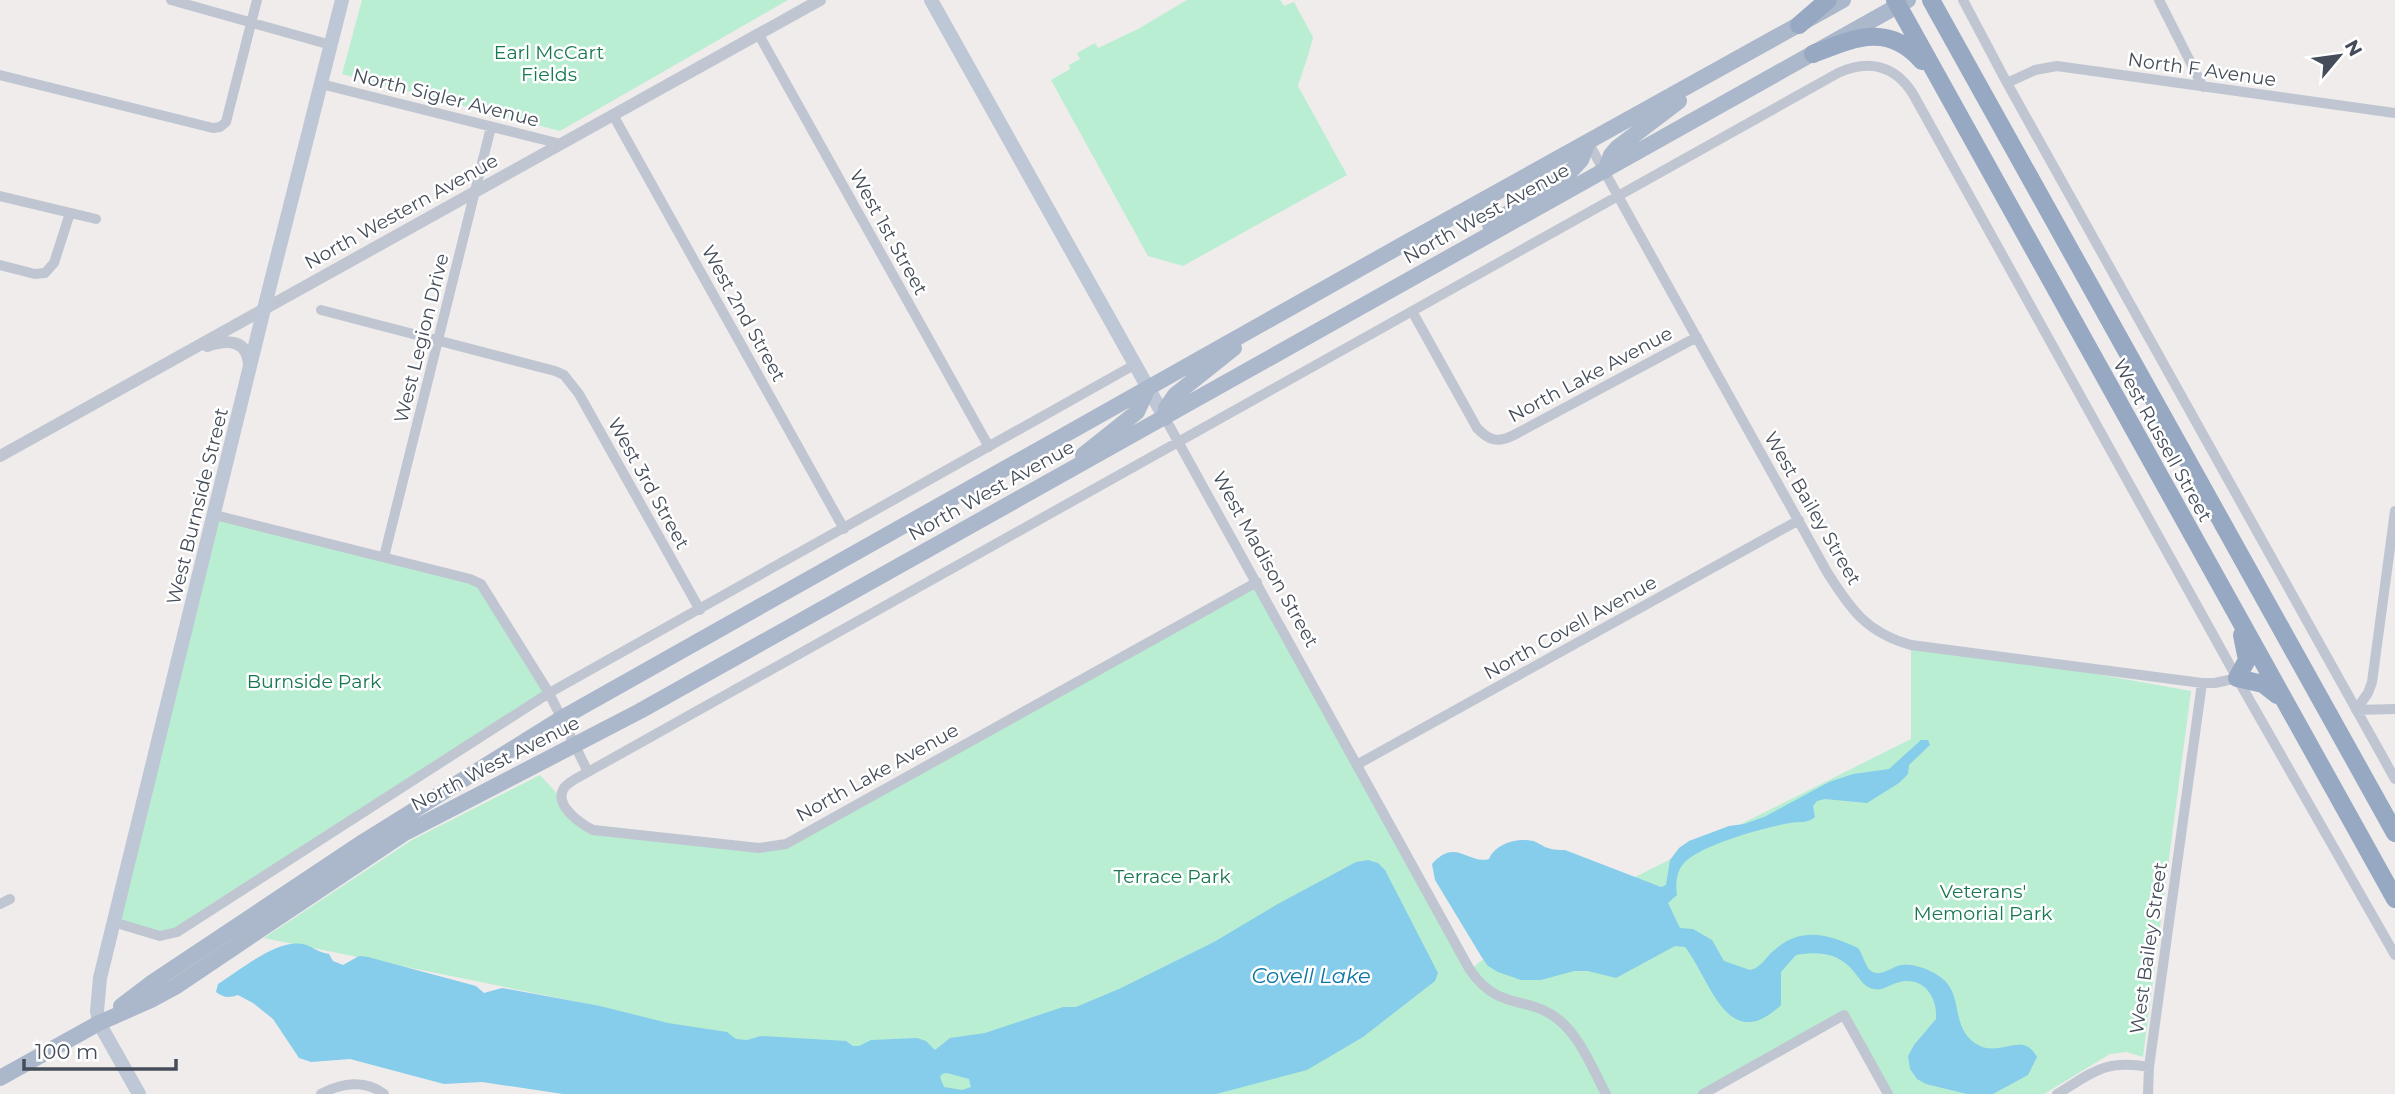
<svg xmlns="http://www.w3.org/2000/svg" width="2395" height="1094" viewBox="0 0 2395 1094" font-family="Montserrat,sans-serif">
  <rect width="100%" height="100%" fill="#efeceb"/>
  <!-- green -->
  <path fill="#b9eed2" d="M362,0H788L560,131L342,74Z
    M1187,0H1280L1284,6L1294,2L1313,37C1309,55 1303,70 1298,86L1347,175L1183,266L1148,256L1051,80L1070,69L1069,65L1080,59L1077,53L1095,43L1098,48L1138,29Z
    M215,515L481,584L549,693L166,936L113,922Z
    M1257,582L1472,968L1507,941L1911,739V645L1996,656L2191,691L2143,1057L2127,1052L2110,1054L2044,1094H1888L1843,1015L1703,1094H639L588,1004L264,938L412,840L540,775L563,800L578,823L779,847Z"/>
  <!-- water -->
  <path fill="#86cceb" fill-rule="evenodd" d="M1921,740H1928L1930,745L1909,765L1908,774L1899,783L1867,803L1825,799L1817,801L1813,806L1815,817C1807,824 1799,821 1790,823C1763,828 1708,843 1687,860C1677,868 1675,882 1677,895L1668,903L1680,928L1693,929L1712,940L1724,961L1750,970C1760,968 1764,960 1771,953C1799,926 1826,933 1858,948C1863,954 1865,967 1871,971C1881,978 1892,966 1902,965C1915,963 1937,972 1946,982C1963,1001 1951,1032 1980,1046C2002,1056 2023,1031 2037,1057L2028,1075L1993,1094H1967L1926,1084L1917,1079L1910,1069L1908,1056L1914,1045L1936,1019C1938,996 1922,974 1896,983C1887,986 1881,992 1870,988C1863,985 1860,979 1855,973C1840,953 1819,951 1796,955L1781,972V1005C1727,1056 1711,980 1685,947L1675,946L1616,978L1588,971H1574L1541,980H1521L1498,972L1488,966L1481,956L1435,880L1432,864C1456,837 1468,865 1489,859C1495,844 1517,837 1533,841C1538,842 1543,847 1548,848C1553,850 1560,850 1565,850L1661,887L1666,885L1670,860L1679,848L1689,841L1729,826L1744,824L1764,817L1829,782L1853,774L1889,769Z
    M1368,860L1378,863L1385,870L1438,973L1435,981L1363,1037L1307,1070L1216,1094H563L482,1082L444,1084L350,1059L311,1062L299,1058L273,1019L253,1003L238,995C229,998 224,998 216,992L218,984C240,970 277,939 303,944C312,946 319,953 329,954L333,961L343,965L359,956L368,957L476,986L484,993L502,988L600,1006L668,1023L727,1032L736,1039L747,1040L761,1036L846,1041L853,1046H859L871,1040L917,1038L926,1041L935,1050L950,1038L985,1033L1063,1007H1076L1119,989L1214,942L1276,905L1356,862ZM947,1073L969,1079L971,1087L962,1090L944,1087L940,1077L942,1074Z"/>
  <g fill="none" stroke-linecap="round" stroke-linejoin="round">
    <!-- minor -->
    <path stroke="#bfc6d1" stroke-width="10" d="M171,0L331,45
      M1963,0L2007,83L2395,779
      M2159,0L2203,87
      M759,35L989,447
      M0,75L213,128L220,127L226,122L257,0
      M2007,83L2035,70L2057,66L2395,113
      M321,84L561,144
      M613,115L844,529
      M1588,142L1827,572C1851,610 1867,633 1911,645L2202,683H2215L2237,678
      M0,196L96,219
      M0,265L35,274L45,273L54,263L70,213
      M321,310L555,371L564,375L579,394L700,610
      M1412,311L1477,428C1489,441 1498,443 1514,435L1697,337
      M1165,418L1470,970C1500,1013 1527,994 1559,1020C1581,1038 1593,1070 1606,1094
      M215,515L470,579L481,584L549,693L588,772C581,776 569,781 564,788C553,805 581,824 593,830L759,848L786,844L1257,582
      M384,557L491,127
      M2356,710L2368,693L2372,682L2395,511
      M2356,710L2395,709
      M1358,764L1799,520
      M588,772L1838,73C1868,59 1895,65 1913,94L2237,678L2395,955
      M0,904L10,899
      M113,922L160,936L177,932L549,693L1134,365
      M321,1094C341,1083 365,1079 384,1094
      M1703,1094L1844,1015L1888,1094
      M2057,1094C2094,1072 2104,1059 2149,1067
      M2148,1094L2149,1067L2202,683"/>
    <!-- tertiary -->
    <path stroke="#bfc6d1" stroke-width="12" d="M207,346C228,339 249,339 249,368
      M0,456L820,0"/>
    <!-- secondary -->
    <path stroke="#bec7d5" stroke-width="14" d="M931,0L1165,418
      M139,1094L99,1023L97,1011L100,978L264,309L342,0"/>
    <!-- primary -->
    <path stroke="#abb8cb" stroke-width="16" d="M1605,171L1611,155L1617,148L1679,101
      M1490,225L1568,174L1581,160L1588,142
      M1165,418L1166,408L1175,395L1234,348
      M1083,455L1137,412L1148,388
      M121,1006L150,984L363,842L562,718L1409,241L1843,0
      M0,1078L99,1023L151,1000L175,987L403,834L640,711L1908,0"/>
    <!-- trunk -->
    <path stroke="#97a8c3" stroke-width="18" d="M1895,0L2395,899
      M1931,0L2395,833
      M1799,25L1828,0
      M1813,54C1854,38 1888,22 1922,61
      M2242,635L2247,660L2237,678L2263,684L2277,695"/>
  </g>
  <g text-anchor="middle" stroke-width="5" stroke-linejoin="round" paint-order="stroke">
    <!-- park labels -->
    <g font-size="19" fill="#177851" stroke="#fff">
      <text x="549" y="59">Earl McCart<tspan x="549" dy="22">Fields</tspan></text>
      <text x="314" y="688">Burnside Park</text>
      <text x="1172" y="883">Terrace Park</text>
      <text x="1983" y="898">Veterans'<tspan x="1983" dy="22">Memorial Park</tspan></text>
    </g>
    <!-- street labels -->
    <g font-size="19" fill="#444d59" stroke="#fff">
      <text transform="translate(2202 69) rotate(8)" y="7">North F Avenue</text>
      <text transform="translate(446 97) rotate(14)" y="7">North Sigler Avenue</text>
      <text transform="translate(401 211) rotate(-29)" y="7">North Western Avenue</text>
      <text transform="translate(1486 213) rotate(-29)" y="7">North West Avenue</text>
      <text transform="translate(889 232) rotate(61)" y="7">West 1st Street</text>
      <text transform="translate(744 313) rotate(61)" y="7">West 2nd Street</text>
      <text transform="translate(421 338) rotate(-76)" y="7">West Legion Drive</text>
      <text transform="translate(1590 374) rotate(-28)" y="7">North Lake Avenue</text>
      <text transform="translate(2163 440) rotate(61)" y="7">West Russell Street</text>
      <text transform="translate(649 483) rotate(61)" y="7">West 3rd Street</text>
      <text transform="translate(991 490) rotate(-29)" y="7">North West Avenue</text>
      <text transform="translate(197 506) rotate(-76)" y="7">West Burnside Street</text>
      <text transform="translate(1813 508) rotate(60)" y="7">West Bailey Street</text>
      <text transform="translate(1266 559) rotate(61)" y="7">West Madison Street</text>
      <text transform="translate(1570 627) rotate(-29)" y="7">North Covell Avenue</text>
      <text transform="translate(495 763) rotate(-27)" y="7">North West Avenue</text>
      <text transform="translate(877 772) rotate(-29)" y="7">North Lake Avenue</text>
      <text transform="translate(2148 948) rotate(-82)" y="7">West Bailey Street</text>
    </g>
    <!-- water labels -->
    <g font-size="21" font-style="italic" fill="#0d75a3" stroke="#fff">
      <text x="1311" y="983">Covell Lake</text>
    </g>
  </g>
  <!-- north arrow -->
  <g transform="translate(2339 56) rotate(61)" stroke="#ffffff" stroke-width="5" paint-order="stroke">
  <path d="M0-5L12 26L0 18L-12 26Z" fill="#444d59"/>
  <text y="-10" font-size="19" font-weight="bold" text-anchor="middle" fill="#444d59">N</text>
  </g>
  <!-- scale -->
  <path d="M24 1059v10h152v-10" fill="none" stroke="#444d59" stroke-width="3.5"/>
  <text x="35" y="1059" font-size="21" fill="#444d59" stroke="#ffffff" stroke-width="5" paint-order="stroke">100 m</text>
</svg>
